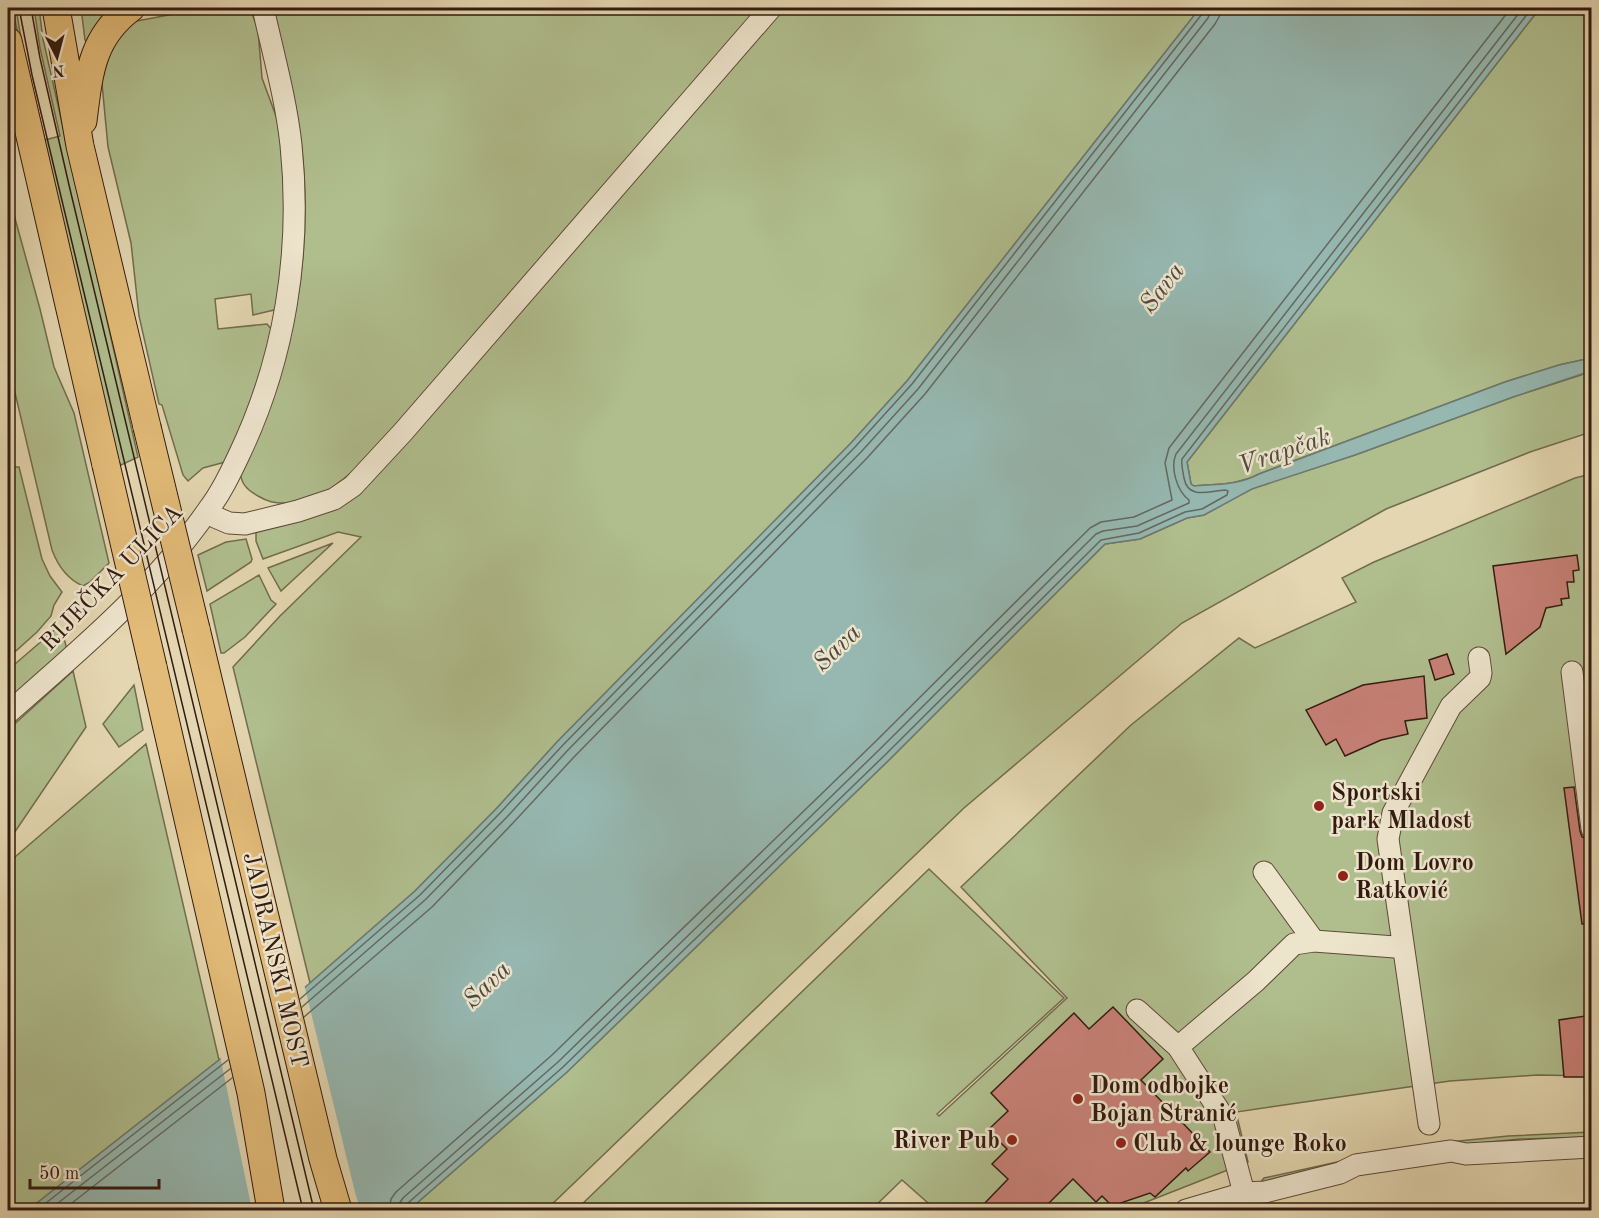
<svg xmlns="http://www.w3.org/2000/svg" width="1599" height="1218" viewBox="0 0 1599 1218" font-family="'Old Standard TT',serif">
  <rect width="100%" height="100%" fill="#e3d6b0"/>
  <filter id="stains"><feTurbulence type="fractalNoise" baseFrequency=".00333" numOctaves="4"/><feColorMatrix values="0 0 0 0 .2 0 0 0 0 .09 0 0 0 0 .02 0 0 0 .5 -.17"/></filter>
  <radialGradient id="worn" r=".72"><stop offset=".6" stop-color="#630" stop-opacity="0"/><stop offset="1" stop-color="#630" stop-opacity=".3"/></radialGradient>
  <!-- green -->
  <path fill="#b0be8e" stroke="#726c4e" stroke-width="1.5" d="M12,8H16L22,44L45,140L60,136L40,48L34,8H39L43,39L138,457L119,466Z
    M81,8H118L88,44L85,40Z
    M206,8H250L258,30L262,78L280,127L287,222L278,305L274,310L253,315L251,294L215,299L218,329L267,324L273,331L257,390L225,462L203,468L188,481L183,475L162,405L159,404L139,316L131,243L108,147L101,73L121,24Z
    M272,8H758L588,208L363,463C337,484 320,503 285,503C274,503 268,502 258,496C247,490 241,484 240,471C293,370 315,254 301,141C299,126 295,111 291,96C285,67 278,37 272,8Z
    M784,8H1200L907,381L851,443L557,742L497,808L415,891L310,983L233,667L280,616L361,537L338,532L263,559L256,541V528L375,474Z
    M1540,8H1591V358L1559,365L1505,382L1259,474C1239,485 1216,484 1194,486L1191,484L1187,462Z
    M8,193L40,309L54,367L74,413L109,563L90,582L83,586C67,579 58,566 52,550L8,363Z
    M1587,371H1591V432L1530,452L1386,509L1182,623L964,808L546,1210H409L567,1072L890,759L1105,544L1140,539L1187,518L1204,515L1252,488L1355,455L1513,397L1581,375Z
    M8,467H19L42,559L50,576L62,592L54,605L51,616L37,632L8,658Z
    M1591,474V1076L1537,1075L1450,1081L1236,1112L1248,1162L1126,1210H936L902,1180L871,1210H576L929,869L1064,998L937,1114L939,1116L1067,998L961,887L1131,725L1239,638L1255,648L1356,602L1342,578L1374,562L1575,478Z
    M246,539L252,559L251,562L207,591L198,555L226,542Z
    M333,543L281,591L268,568Z
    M259,575L271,600L276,604L245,637L224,653H221L210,604Z
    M58,627L62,630L67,650L8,705V670Z
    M73,671L86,727L8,842V730Z
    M134,685L143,730L119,747L103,724Z
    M146,744L219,1060L28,1210H8V863Z
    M1591,1132V1137L1520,1139L1459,1145L1449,1142L1508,1136Z
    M1392,1150L1259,1184L1264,1178Z"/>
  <!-- water -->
  <path fill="#96b8b1" stroke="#6e7970" stroke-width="1.5" d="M1200,8H1540L1187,462L1191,484L1194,486C1216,484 1239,485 1259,474L1505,382L1559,365L1591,358V371L1513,397L1355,455L1252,489L1204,515L1187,518L1140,539L1105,544L890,759L567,1072L409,1210H28L219,1060L310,983L415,891L497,808L557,742L851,443L907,381Z"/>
  <!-- pier -->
  <path fill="#e3d6b0" d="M304,984L356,1196L361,1210H252L220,1056Z"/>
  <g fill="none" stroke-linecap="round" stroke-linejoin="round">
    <!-- shore -->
    <path stroke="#646960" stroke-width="1.5" d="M300,999L420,895L501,812L562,746L855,447L912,384L1202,14L1204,8
      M302,1007L425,900L507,817L567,751L861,452L918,389L1208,18L1212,8
      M304,1017L432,907L513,823L574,757L867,458L925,394L1215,24L1219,17L1221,8
      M37,1210L228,1060
      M49,1210L230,1069
      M63,1210L232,1078
      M389,1210L391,1199L396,1192L552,1055L874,743L1090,528L1101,522L1134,517L1172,500L1165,463L1169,448L1511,8
      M398,1210L399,1204L403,1198L558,1062L880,749L1096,534L1103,531L1137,526L1189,503V500C1177,491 1170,468 1176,454L1523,8
      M406,1210L408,1203L563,1067L885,755L1101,540L1139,533L1185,512L1202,509L1227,495L1228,491L1225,490C1209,491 1188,500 1184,478C1183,472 1181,465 1182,459L1532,8"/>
  </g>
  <!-- building -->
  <path fill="#c88177" stroke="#331a0f" stroke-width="1.5" d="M1577,555L1579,570L1573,571L1574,582H1567L1569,598L1561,599L1562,605L1546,608L1540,627L1506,654L1493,566Z
    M1447,654L1454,674L1435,680L1429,660Z
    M1424,676L1427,718L1405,721L1408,734L1381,740L1345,756L1336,739L1326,745L1306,710L1363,685Z
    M1592,678V719H1591L1586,679Z
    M1574,787L1580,831L1582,837L1592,841V847L1587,848L1592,879V924H1582L1564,788Z
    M1113,1007L1163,1059L1141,1080L1168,1108L1172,1105L1183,1117L1180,1120L1210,1152L1188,1171L1186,1168L1155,1197L1150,1193L1112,1206L1102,1196L1096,1202L1073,1179L1042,1210H991L984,1204L1008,1179L992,1164L1007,1149L988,1130L1008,1111L991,1093L1074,1013L1089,1029Z
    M1592,1015V1077H1564L1559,1020Z"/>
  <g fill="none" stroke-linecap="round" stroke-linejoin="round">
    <!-- minor casing -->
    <g stroke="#5f4937" stroke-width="23">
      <path id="minor" d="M215,517L229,523L245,524L298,511L334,499L353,486L403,432L771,8
        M1572,672L1592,829
        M8,713C79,651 154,588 208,510C221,493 230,474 239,455C285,359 302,251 291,145C286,99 273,53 263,8
        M1264,872L1314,941
        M1137,1010L1178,1047L1224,1118L1244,1193
        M1178,1047L1256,981L1294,944L1314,941L1395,947L1402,945
        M1429,1124L1388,839L1393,813L1451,706L1480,678L1481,673L1479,658
        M1186,1210L1244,1193L1265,1192L1340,1173L1356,1165L1451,1151L1466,1154L1592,1147"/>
    </g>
    <!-- major casing -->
    <g stroke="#331a0f" stroke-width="29">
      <path id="major" d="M56,8L80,146L147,427
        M8,41L106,465
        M83,121C89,74 91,38 131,8
        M196,629L323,1159L338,1210
        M153,667L251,1093L271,1210"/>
    </g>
    <!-- minor -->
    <use href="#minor" stroke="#ede4cc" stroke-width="21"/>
    <!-- major -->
    <use href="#major" stroke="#e2bb78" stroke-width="27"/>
    <!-- tram -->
    <path stroke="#331a0f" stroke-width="1.5" d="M19,8L32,75L303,1210
      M31,8L40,58L69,185L314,1210"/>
    <!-- major-bridge casing -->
    <g stroke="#331a0f" stroke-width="29" stroke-linecap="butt">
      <path id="major-bridge" d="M147,427L196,629
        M106,465L153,667"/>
    </g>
    <!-- major-bridge -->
    <use href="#major-bridge" stroke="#e2bb78" stroke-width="27"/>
  </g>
  <!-- markers -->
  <g fill="#8f2418" stroke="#ede4cc" stroke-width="2">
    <circle cx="1319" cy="806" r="6"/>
    <circle cx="1343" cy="876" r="6"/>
    <circle cx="1078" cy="1099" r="6"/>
    <circle cx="1012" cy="1140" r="6"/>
    <circle cx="1121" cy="1143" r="6"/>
  </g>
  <g text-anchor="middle" stroke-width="5" stroke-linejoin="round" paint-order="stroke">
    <!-- street labels -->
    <g font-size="24" fill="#331a0f" stroke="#ede4cc">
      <text transform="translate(111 577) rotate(-46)" y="8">RIJEČKA ULICA</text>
      <text transform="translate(276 960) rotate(77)" y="8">JADRANSKI MOST</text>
    </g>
    <!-- poi labels -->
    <g font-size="24" font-weight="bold" fill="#331a0f" stroke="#ede4cc" text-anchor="start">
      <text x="1331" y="800">Sportski<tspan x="1331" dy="28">park Mladost</tspan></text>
      <text x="1355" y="870">Dom Lovro<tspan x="1355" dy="28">Ratković</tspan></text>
      <text x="1090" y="1093">Dom odbojke<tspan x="1090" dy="28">Bojan Stranić</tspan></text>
      <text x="1000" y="1148" text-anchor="end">River Pub</text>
      <text x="1133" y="1151">Club &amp; lounge Roko</text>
    </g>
    <!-- water labels -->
    <g font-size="26" font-style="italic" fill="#514940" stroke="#ede4cc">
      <text transform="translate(1161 287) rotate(-52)" y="9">Sava</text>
      <text transform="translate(1284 450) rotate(-19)" y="9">Vrapčak</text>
      <text transform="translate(836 647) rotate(-44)" y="9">Sava</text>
      <text transform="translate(486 984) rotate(-44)" y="9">Sava</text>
    </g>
  </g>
  <!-- margin -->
  <rect width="1599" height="1218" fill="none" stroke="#e3d6b0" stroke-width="30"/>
  <rect x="9" y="9" width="1581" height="1200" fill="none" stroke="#331a0f" stroke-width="3"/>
  <rect x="15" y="15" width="1569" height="1188" fill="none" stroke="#331a0f" stroke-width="1.5"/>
  <!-- north arrow -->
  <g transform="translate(57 57) rotate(174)" stroke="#ede4cc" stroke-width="4.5" paint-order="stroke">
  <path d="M0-4.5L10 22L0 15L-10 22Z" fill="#331a0f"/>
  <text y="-9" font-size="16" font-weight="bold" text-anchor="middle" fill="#331a0f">N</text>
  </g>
  <!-- scale -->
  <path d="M30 1179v9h129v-9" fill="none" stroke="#331a0f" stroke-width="3"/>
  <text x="39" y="1179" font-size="18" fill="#331a0f" stroke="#ede4cc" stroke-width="4.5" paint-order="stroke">50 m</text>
  <rect width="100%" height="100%" filter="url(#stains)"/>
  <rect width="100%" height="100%" fill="url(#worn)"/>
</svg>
